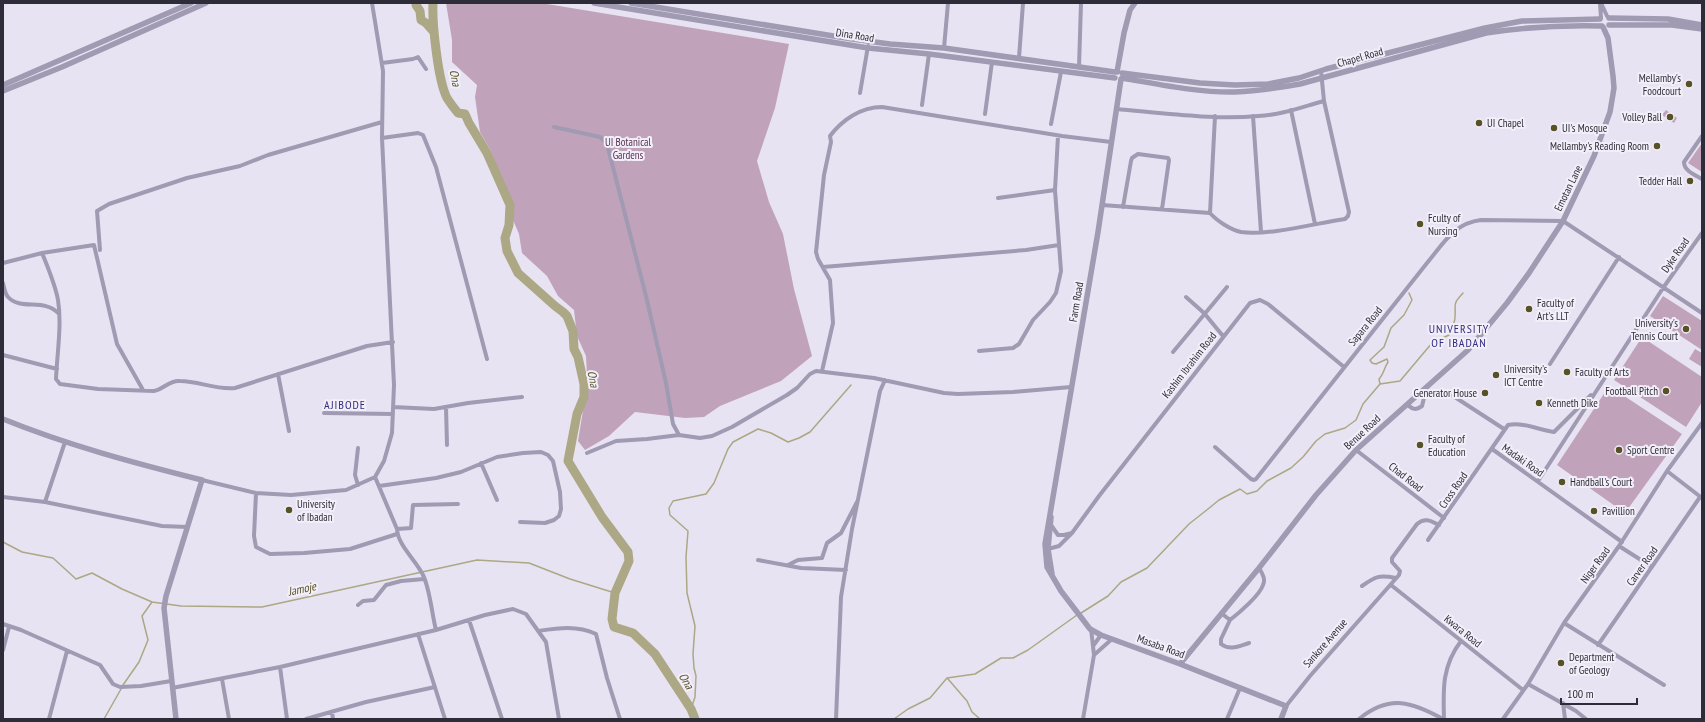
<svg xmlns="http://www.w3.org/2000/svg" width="1705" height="722" viewBox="0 0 1705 722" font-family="'PT Sans Narrow',sans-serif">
  <rect width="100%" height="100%" fill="#e8e3f2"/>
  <!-- green -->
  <path fill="#c0a3bb" d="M446,3H541L789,44L775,108L757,161L769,202L783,234L794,289L812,356L781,381L720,406L704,417L685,418L635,412L609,436L585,450L578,441L586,392L587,375L586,356L577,336L574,310L558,296L547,276L522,253L519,234L510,213L504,184L491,151L480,132L475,97L477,85L452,62V40Z
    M1666,110L1677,118L1674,123L1662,115Z
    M1702,143V172L1688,163Z
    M1663,296L1702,321V350L1650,316Z
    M1642,337L1702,377V402L1686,427L1614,380Z
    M1695,349L1702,353V367L1689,359Z
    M1609,386L1682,434L1625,513L1557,465Z"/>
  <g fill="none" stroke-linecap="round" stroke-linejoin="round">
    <!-- stream -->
    <path stroke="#aca784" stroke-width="1.5" d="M1380,384L1379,379C1384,374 1384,368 1388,362L1387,359L1376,364L1372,363L1370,360L1384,347L1391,328L1404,315L1412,300L1409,293
      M3,542L22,552L53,558L76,579L92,573L122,589L152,602L181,606L262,607L477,560L529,563L570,579L615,593
      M1081,613L1108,596L1121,582L1147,568L1189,524L1208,509L1219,500L1240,489L1247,494L1257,491L1267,481L1291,468L1303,457L1316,441L1325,434L1345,428L1356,420L1363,404L1380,384L1400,381L1432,343L1449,335C1451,330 1455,323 1455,317C1456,303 1452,305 1463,293
      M948,679L967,701L972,712L980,719
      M123,685L139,662L148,640L142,616L152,602
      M691,709L695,697L696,676L694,668L693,654L695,626L687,593L686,557L688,531L670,515L669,508L673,501L706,494L714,483L728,449L733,442L758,429L771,433L788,442L799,438L810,432L851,385
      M104,719L121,689
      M894,719L908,709L930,698L947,678L975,674L1001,658H1013L1028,650L1077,615"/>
    <!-- river -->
    <path stroke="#aca784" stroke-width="9" d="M416,3V5L420,11L421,20L426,23L434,32
      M433,3C432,23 438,81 447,98C450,103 454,108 458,113L465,114L469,123L487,153L510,205L509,225L505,238L507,251L518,273L555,306L563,312L567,316L573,331L574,349L578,357L584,384V397L577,414L568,461L602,517L628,552L629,561L615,593L612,619L614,627L633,633L655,654L691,709L695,719"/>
    <!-- minor -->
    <path stroke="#a09ab2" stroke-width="4" d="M1600,3L1601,18
      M1601,3L1607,16
      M944,48L948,3
      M1019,58L1023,3
      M382,63L413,59L418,57L426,69
      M1079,67L1081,3
      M860,93L868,46
      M922,105L929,54
      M1116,109C1162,113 1212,120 1258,116C1281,115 1302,107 1324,101
      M1291,110L1315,224
      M985,114L992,62
      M1253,116L1261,232
      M1051,124L1061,72
      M554,127L600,137L607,144L646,296L666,383L673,424L679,435L700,438L712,436L732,427L787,395L797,388L810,374L816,371L874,378L944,393L958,394L1013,392L1071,387
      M1702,136L1684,162C1684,171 1695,175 1702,179
      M382,138L418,133L423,135L436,167L487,359
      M998,198L1055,190
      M1102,205L1210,213C1217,221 1231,230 1241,232C1268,236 1317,223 1345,219L1348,216L1349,212L1324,101L1321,71
      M1123,207L1131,161L1132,158L1138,154L1168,158L1169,160L1162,209
      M1210,213L1215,116
      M100,250L97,211L109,204L187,178L240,166L268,155L382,122
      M42,253C48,268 55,284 58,300C62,325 57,354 56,379L60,384L98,389L154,391C164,389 169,380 180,381C199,381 215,390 235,388L367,346L393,342
      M3,263L42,253L94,245L117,344L143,390
      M823,267L1026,250L1059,245
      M3,283C4,287 5,294 8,297C21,311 44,298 58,313
      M1186,297L1204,313L1223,336
      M979,351L1013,348L1019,344L1033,320L1050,302L1056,293L1061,271L1055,190L1058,136
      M1173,352L1227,287
      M3,355L57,369
      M1550,364L1619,257
      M822,371L833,323L830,280L818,259L816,252L824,175L831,142L830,136C842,120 861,107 882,107L1062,136L1111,142
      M278,374L289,431
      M1424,398L1440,392H1447L1504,429
      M1408,405C1413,410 1416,410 1422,406L1424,398
      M393,407L434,409L468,403L522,397
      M446,407L447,445
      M324,413L393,414
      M1215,447L1251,479L1254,480L1256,479L1427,263C1443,244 1454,223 1481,220L1563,221L1702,313
      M1492,449L1622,542
      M1356,450L1444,518
      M587,453L616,441L647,439L679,435
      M481,463L497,500
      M1667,471L1702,498
      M375,477L397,529C398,546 416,560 423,575C430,589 432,615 436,630
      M202,480L256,493L291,495L346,490L375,477L384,461L392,433L394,385L382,138L383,71L372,3
      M1538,481L1663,288L1702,233
      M358,485L355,475L358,448
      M379,486L436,478L461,472L497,457L523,453L541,452L548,455L553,461L560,492L561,509L559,516L554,520L545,523L520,522
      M256,493L254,536L256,547L270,554L304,553L350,549L397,534
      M3,497L45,502L162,526L188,527
      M45,502L65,442
      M1051,525L1058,535H1064L1072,533
      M397,529L411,528L413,505L458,504
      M1428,540L1508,425C1524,422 1539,430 1554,432L1591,395
      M1619,546L1652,567
      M1048,549L1059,546L1072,533L1099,496L1250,303L1260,300L1268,304L1344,367
      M758,560L801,568L846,570
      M788,565L798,560L822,558L827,543L841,533L857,502
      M1391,585L1523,690
      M1362,586C1376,576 1379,575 1396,578
      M358,605L363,601L374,600L386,585L401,581L424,579
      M1221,613L1230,620C1239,613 1260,595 1263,585C1266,579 1262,573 1259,568
      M469,620L502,719
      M1230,620L1221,639V644C1230,651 1239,646 1249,643
      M1564,623L1664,685
      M3,624L21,630L100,665L113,684L120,687L141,686L171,681
      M538,631C558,628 577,625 596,634L607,678L620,719
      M418,634L445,719
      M1598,645L1700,497
      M1093,646L1101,635
      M3,650L9,627
      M1094,655L1112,639
      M222,679L229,719
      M1528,684L1576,711L1586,719
      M172,688L280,667
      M1563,703L1565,719
      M1286,706L1310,676L1399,575L1400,571L1392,562V558L1417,524C1425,517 1431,521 1439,525
      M332,712L333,719
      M49,719L67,651
      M287,719L280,667L436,630L485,615L513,609L526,614L546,642L559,719
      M306,719L366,702L435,687
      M836,719L841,597L852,529L880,391L885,380
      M1083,719L1094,655L1091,629
      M1227,719L1240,688
      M1359,719C1390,694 1412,702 1443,719
      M1444,719C1443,689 1442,666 1461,641
      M1503,719L1528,684L1564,623L1619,546L1667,471L1702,423"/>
    <!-- tertiary -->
    <path stroke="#a09ab2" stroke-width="5.5" d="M594,3L868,48L929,54L1115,78
      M631,3L852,39L890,44L944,48L1115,72
      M1609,18L1668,19L1702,25
      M1609,25H1672L1702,29
      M1117,72L1124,33L1130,10L1135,3
      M1122,73L1200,83L1235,85L1268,84L1299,78L1326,69L1485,28L1522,21L1600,19
      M1122,78C1158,84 1199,93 1235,92C1257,91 1278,88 1300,84L1486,33C1525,27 1563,25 1602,26
      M1121,79L1098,232L1045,544L1047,567L1061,591L1090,629L1101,635L1180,664L1286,706L1281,719
      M3,85L191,3
      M3,91L62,67L206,3
      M3,419C67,445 134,463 202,480L166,596L164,608L176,719
      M1051,517L1048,549L1052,574
      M1180,664L1259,568L1316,495L1356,450L1468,350L1507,303L1529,273L1563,221L1594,156L1610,112L1614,88L1613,76L1608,38L1603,27"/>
  </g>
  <!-- markers -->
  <g fill="#575126" stroke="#f3eff9" stroke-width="1.5">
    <circle cx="1689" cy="84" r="4"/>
    <circle cx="1670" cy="117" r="4"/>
    <circle cx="1479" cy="123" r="4"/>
    <circle cx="1554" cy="128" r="4"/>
    <circle cx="1657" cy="146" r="4"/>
    <circle cx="1690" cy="181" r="4"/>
    <circle cx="1420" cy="224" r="4"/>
    <circle cx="1529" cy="309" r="4"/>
    <circle cx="1686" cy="329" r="4"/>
    <circle cx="1567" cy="372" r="4"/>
    <circle cx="1496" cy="375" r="4"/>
    <circle cx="1666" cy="391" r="4"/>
    <circle cx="1485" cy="393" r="4"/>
    <circle cx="1539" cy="403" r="4"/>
    <circle cx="1420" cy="445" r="4"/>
    <circle cx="1619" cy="450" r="4"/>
    <circle cx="1562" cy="482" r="4"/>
    <circle cx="289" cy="510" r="4"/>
    <circle cx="1594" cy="511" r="4"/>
    <circle cx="1561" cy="663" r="4"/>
  </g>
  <g text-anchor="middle" stroke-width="4" stroke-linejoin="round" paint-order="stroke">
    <!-- street labels -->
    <g font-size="11" fill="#2e2c39" stroke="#f3eff9">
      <text transform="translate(855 35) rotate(9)" y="4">Dina Road</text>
      <text transform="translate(1360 57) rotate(-16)" y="4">Chapel Road</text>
      <text transform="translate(1568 188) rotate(-64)" y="4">Emotan Lane</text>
      <text transform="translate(1675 255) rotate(-55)" y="4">Dyke Road</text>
      <text transform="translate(1076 302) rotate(-80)" y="4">Farm Road</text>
      <text transform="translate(1365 326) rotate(-51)" y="4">Sapara Road</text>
      <text transform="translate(1189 365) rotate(-52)" y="4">Kashim Ibrahim Road</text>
      <text transform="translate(1362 432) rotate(-43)" y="4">Benue Road</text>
      <text transform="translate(1523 460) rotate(35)" y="4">Madaki Road</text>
      <text transform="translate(1406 477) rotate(38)" y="4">Chad Road</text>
      <text transform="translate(1453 490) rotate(-55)" y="4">Cross Road</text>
      <text transform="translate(1595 565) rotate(-54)" y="4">Niger Road</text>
      <text transform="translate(1642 566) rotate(-55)" y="4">Carver Road</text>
      <text transform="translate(1463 631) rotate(39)" y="4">Kwara Road</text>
      <text transform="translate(1325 643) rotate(-49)" y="4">Sankore Avenue</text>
      <text transform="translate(1161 646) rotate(20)" y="4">Masaba Road</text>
    </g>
    <!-- poi labels -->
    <g font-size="11" fill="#2e2c39" stroke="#f3eff9" text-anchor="start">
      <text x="1681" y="82" text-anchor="end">Mellamby's<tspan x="1681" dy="13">Foodcourt</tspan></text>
      <text x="1662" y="121" text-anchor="end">Volley Ball</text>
      <text x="1487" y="127">UI Chapel</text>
      <text x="1562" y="132">UI's Mosque</text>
      <text x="1649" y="150" text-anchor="end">Mellamby's Reading Room</text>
      <text x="1682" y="185" text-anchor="end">Tedder Hall</text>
      <text x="1428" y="222">Fculty of<tspan x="1428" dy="13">Nursing</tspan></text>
      <text x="1537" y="307">Faculty of<tspan x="1537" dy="13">Art's LLT</tspan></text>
      <text x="1678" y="327" text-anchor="end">University's<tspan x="1678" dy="13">Tennis Court</tspan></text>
      <text x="1504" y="373">University's<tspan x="1504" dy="13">ICT Centre</tspan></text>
      <text x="1575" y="376">Faculty of Arts</text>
      <text x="1658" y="395" text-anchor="end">Football Pitch</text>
      <text x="1477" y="397" text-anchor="end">Generator House</text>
      <text x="1547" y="407">Kenneth Dike</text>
      <text x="1428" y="443">Faculty of<tspan x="1428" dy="13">Education</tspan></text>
      <text x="1627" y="454">Sport Centre</text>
      <text x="1570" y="486">Handball's Court</text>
      <text x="297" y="508">University<tspan x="297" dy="13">of Ibadan</tspan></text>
      <text x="1602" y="515">Pavillion</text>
      <text x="1569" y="661">Department<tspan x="1569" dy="13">of Geology</tspan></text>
    </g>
    <!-- park labels -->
    <g font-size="11" fill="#55324f" stroke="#f3eff9">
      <text x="628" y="146">UI Botanical<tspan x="628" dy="13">Gardens</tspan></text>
    </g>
    <!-- water labels -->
    <g font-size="12" font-style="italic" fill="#575126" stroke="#f3eff9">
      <text transform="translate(455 78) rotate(79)" y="4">Ona</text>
      <text transform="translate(593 379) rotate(80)" y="4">Ona</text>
      <text transform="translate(302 589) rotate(-12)" y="4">Jamoje</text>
      <text transform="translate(686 681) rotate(59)" y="4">Ona</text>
    </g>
    <!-- neighbourhood labels -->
    <g font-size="12" letter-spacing="1" fill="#322d80" stroke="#f3eff9">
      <text x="1459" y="333">UNIVERSITY<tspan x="1459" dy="14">OF IBADAN</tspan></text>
      <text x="345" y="409">AJIBODE</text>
    </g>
  </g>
  <!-- border -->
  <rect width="1705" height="722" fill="none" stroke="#2e2c39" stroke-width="8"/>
  <!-- scale -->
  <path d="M1561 698v6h76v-6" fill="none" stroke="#2e2c39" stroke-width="2"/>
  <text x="1567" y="698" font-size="12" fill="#2e2c39" stroke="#f3eff9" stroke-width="3" paint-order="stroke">100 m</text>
</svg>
